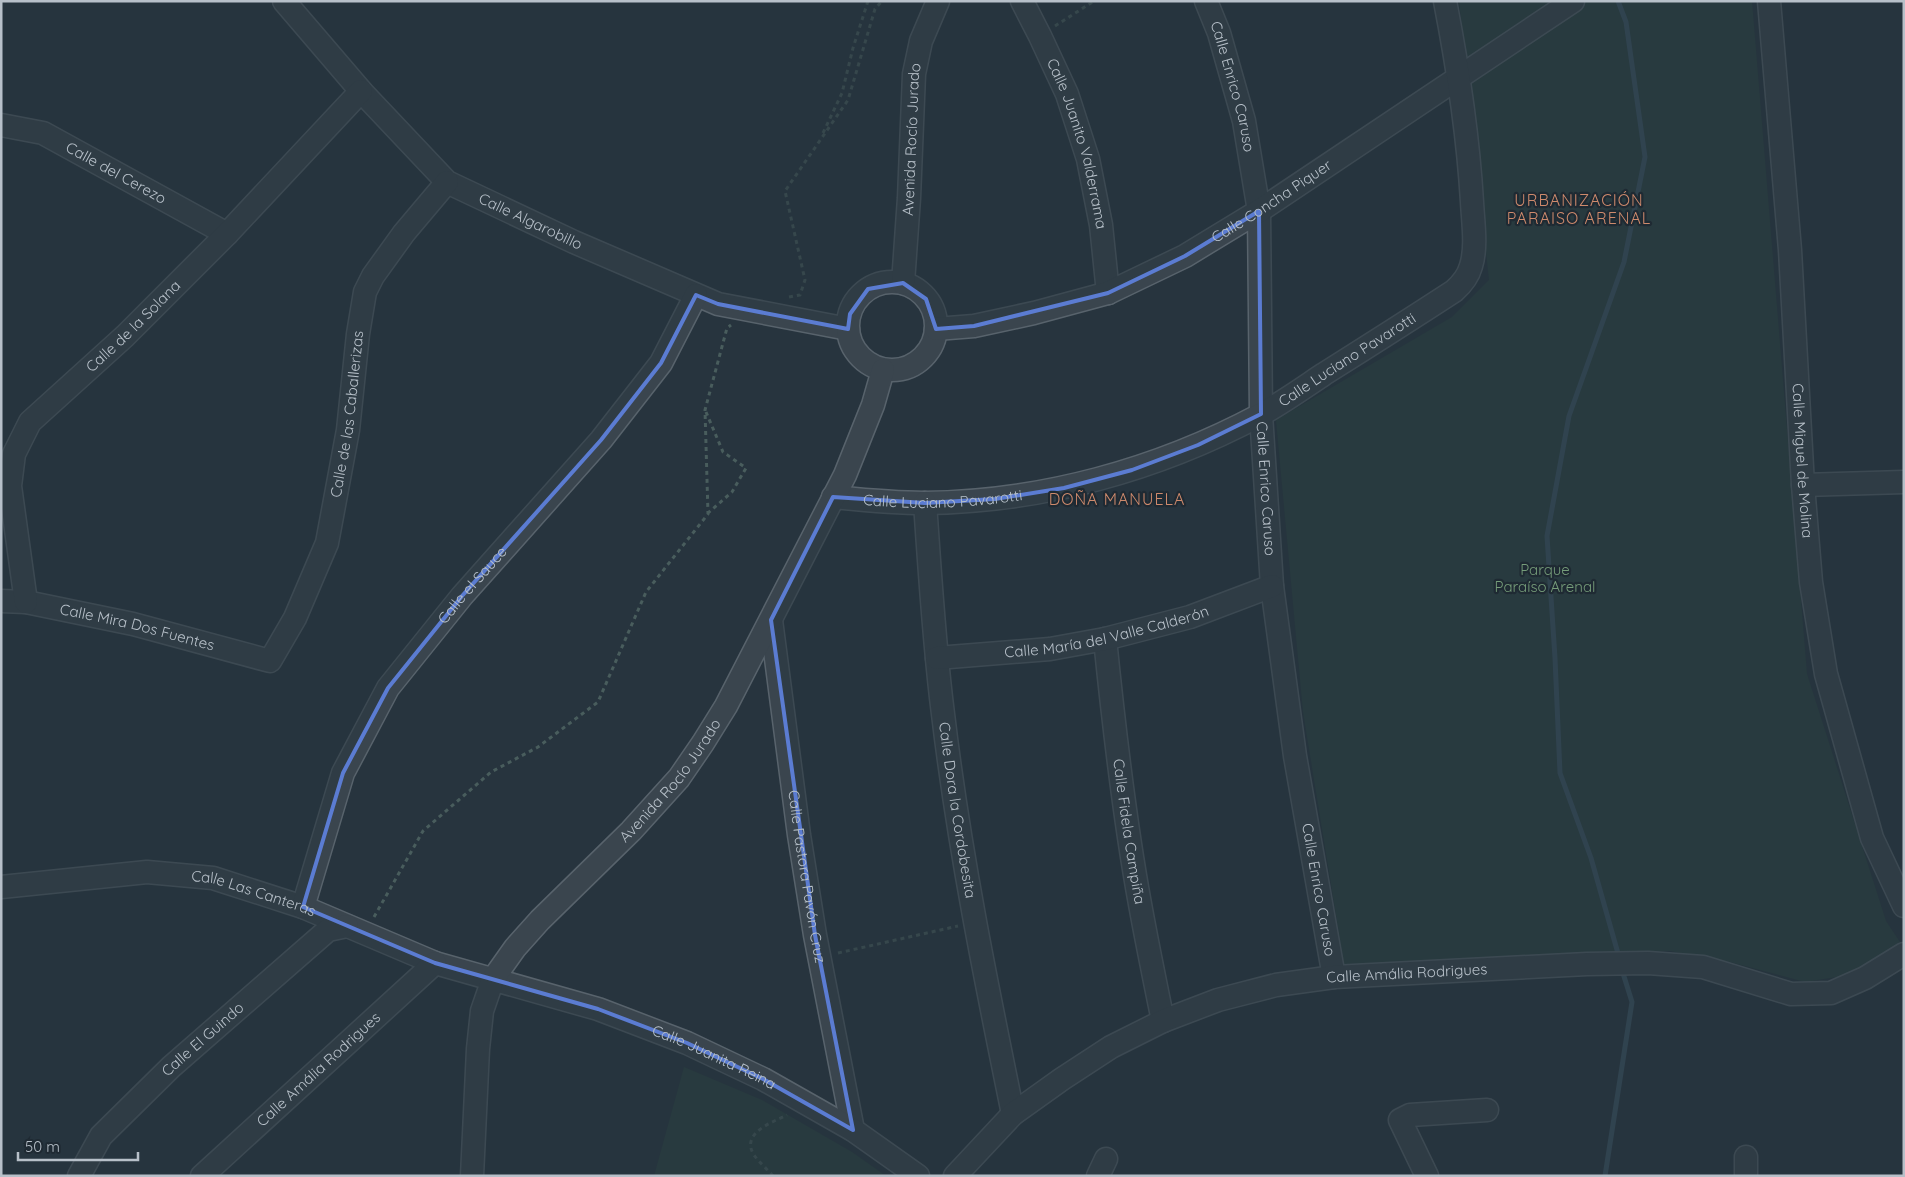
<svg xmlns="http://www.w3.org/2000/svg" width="1905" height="1177" viewBox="0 0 1905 1177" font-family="Quicksand,sans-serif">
  <rect width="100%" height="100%" fill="#27343e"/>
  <!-- green -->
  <path fill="#2a4140" d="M1459,1H1752L1807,674L1886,921L1900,942L1849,975L1805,982L1730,962L1670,951L1344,964L1303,712L1276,420L1452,317L1489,280Z
    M684,1067L762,1100L852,1152L886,1176H654Z"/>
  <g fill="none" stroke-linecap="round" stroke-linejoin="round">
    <!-- stream -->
    <path stroke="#3d5465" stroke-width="5" d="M1618,1L1626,22L1645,157L1624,262L1569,416L1547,536L1555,658L1560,773L1591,858L1619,957
      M1605,1176L1632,1002L1622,970"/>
    <!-- minor casing -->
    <g stroke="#58636c" stroke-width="25">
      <g id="minor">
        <path id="s1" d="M284,1L361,91L447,182L574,242L718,304L848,329"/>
        <path id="s2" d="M1022,1L1040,36L1067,94L1088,159L1101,225L1108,293"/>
        <path id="s3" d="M1206,1L1219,33L1244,121L1259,211L1261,414L1272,586L1295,756L1334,977"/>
        <path id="s4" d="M1769,1L1790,250L1803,485L1811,582L1826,674L1872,838L1904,906"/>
        <path id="s5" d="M1,125L43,133L227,234"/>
        <circle cx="892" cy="326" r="44"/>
        <path id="s6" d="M903,283L909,198L914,74L921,41L938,1"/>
        <path id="s7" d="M936,329L974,326L1034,313L1108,293L1185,256L1259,211L1573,1"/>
        <path d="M1803,485L1904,482"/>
        <path id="s8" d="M833,497C864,500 893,503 924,503C1041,502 1157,470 1260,415C1282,403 1303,388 1324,374C1367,347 1411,319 1454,291C1462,284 1468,277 1471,266C1477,247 1473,222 1472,202C1468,134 1458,68 1445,1"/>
        <path id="s9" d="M925,503C930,573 934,644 943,714C959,849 986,982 1013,1114"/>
        <path id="s10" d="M1,601L26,602L133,624L270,661L295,618L327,543L348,430L358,334L365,292L373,276L404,233L447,182"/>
        <path id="s11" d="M26,602L10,486L14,454L30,422L125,336L227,234L361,91"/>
        <path id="s12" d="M771,620L799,835L815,935L853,1130"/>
        <path id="s13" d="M1105,639C1114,728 1124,817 1140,904C1147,943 1155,982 1163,1021"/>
        <path id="s14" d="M937,658L1050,649L1105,639L1190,617L1272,586"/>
        <path id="s15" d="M1,887L147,872L213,878L303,907L435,963L598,1009L687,1043L763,1079L853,1130L918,1176"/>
        <path id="s16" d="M303,907L343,773L388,688L462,596L601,440L661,363L696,295"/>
        <path id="s17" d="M79,1176L101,1136L171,1067L328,930L347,926"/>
        <path id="s18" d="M202,1176L435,963"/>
        <path id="s19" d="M472,1176L478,1049L482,1011L493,979L515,948L540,920L631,831L679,778L703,743L726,706L845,475L873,405L883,370"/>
        <path id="s20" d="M955,1176L1013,1114L1062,1079L1111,1047L1163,1021L1218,1000L1276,985L1334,977L1587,964L1648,963L1703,967L1791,994L1831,993L1865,978L1904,954"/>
        <path d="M1098,1176L1106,1159"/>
        <path d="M1427,1176L1400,1120L1410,1115L1487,1110"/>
        <path d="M1746,1176V1157"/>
      </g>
    </g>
    <!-- path -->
    <path stroke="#495d5d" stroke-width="3" stroke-dasharray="4 4" stroke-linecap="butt" d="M1055,26L1094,1
      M823,133L842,93L853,48L868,1
      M789,297L800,295L805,280L785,191L848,100L875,9L882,1
      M706,412L723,452L746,468L732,492L708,513
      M374,917L423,831L491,772L538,747L598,702L646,592L708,514L705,410L727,328L731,325
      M838,953L958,926
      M773,1176C767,1169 759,1162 754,1155C740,1133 773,1122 787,1115"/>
    <!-- minor -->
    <use href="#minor" stroke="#3a454e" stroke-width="22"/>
  </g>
  <!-- marked area -->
  <path d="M0 0H1905V1177H0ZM1259,211L1261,414L1198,445L1132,470L1064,488L995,499L925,503L833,497L771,620L815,935L853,1130L763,1079L687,1043L598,1009L435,963L303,907L343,773L388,688L462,596L601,440L661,363L696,295L718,304L848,329L850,314L868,289L903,283L926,299L936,329L974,326L1108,293L1185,256Z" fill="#27343e" fill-opacity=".55" fill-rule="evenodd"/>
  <path fill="none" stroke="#5b7cd2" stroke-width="4" stroke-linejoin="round" d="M1259,211L1261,414L1198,445L1132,470L1064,488L995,499L925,503L833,497L771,620L815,935L853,1130L763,1079L687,1043L598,1009L435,963L303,907L343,773L388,688L462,596L601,440L661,363L696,295L718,304L848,329L850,314L868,289L903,283L926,299L936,329L974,326L1108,293L1185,256Z"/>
  <g text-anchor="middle" stroke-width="4.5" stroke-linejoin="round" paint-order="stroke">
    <!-- street labels -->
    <g font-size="15" fill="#b7c0c9" stroke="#1f2a33">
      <text dy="5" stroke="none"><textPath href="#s3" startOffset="90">Calle Enrico Caruso</textPath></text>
      <text dy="5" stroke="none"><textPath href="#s6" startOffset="144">Avenida Rocío Jurado</textPath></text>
      <text dy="5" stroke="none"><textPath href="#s2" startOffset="154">Calle Juanito Valderrama</textPath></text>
      <text dy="5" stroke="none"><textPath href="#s5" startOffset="126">Calle del Cerezo</textPath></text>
      <text dy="5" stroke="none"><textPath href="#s7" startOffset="364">Calle Concha Piquer</textPath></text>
      <text dy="5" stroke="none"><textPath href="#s1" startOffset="336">Calle Algarobillo</textPath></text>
      <text dy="5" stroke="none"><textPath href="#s11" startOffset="326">Calle de la Solana</textPath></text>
      <text dy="5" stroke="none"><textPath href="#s8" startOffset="545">Calle Luciano Pavarotti</textPath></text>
      <text dy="5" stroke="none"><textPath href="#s10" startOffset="538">Calle de las Caballerizas</textPath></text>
      <text dy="5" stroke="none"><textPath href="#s4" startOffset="461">Calle Miguel de Molina</textPath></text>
      <text dy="5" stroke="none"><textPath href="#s3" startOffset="495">Calle Enrico Caruso</textPath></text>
      <text dy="5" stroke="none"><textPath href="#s8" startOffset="110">Calle Luciano Pavarotti</textPath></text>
      <text dy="5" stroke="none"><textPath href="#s16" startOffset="369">Calle el Sauce</textPath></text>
      <text dy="5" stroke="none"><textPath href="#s10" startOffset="139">Calle Mira Dos Fuentes</textPath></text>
      <text dy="5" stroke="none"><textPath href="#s14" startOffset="172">Calle María del Valle Calderón</textPath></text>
      <text dy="5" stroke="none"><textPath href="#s19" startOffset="466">Avenida Rocío Jurado</textPath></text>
      <text dy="5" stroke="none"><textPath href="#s9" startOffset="309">Calle Dora la Cordobesita</textPath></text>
      <text dy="5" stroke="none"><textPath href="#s13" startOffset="194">Calle Fidela Campiña</textPath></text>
      <text dy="5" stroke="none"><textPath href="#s12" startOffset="259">Calle Pastora Pavón Cruz</textPath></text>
      <text dy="5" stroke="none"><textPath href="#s3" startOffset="900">Calle Enrico Caruso</textPath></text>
      <text dy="5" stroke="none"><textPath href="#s15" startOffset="256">Calle Las Canteras</textPath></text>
      <text dy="5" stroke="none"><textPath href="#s20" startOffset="512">Calle Amália Rodrigues</textPath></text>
      <text dy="5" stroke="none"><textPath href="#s17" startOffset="186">Calle El Guindo</textPath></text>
      <text dy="5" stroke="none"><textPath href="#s15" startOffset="746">Calle Juanita Reina</textPath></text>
      <text dy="5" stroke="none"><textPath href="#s18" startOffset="158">Calle Amália Rodrigues</textPath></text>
    </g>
    <!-- park labels -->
    <g font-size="15" fill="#769d7a" stroke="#1f2a33">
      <text x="1545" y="575">Parque<tspan x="1545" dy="17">Paraíso Arenal</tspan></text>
    </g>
    <!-- neighbourhood labels -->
    <g font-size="16" letter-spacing="1" fill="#ce8a6c" stroke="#1f2a33">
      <text x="1579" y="206">URBANIZACIÓN<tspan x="1579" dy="18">PARAISO ARENAL</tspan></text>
      <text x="1117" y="505">DOÑA MANUELA</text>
    </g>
  </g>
  <!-- border -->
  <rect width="1905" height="1177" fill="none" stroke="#b7c0c9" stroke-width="5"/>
  <!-- scale -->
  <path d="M18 1152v8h120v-8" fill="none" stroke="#b7c0c9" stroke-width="2.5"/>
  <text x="25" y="1152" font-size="15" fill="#b7c0c9" stroke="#1f2a33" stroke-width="4" paint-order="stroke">50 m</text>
</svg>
